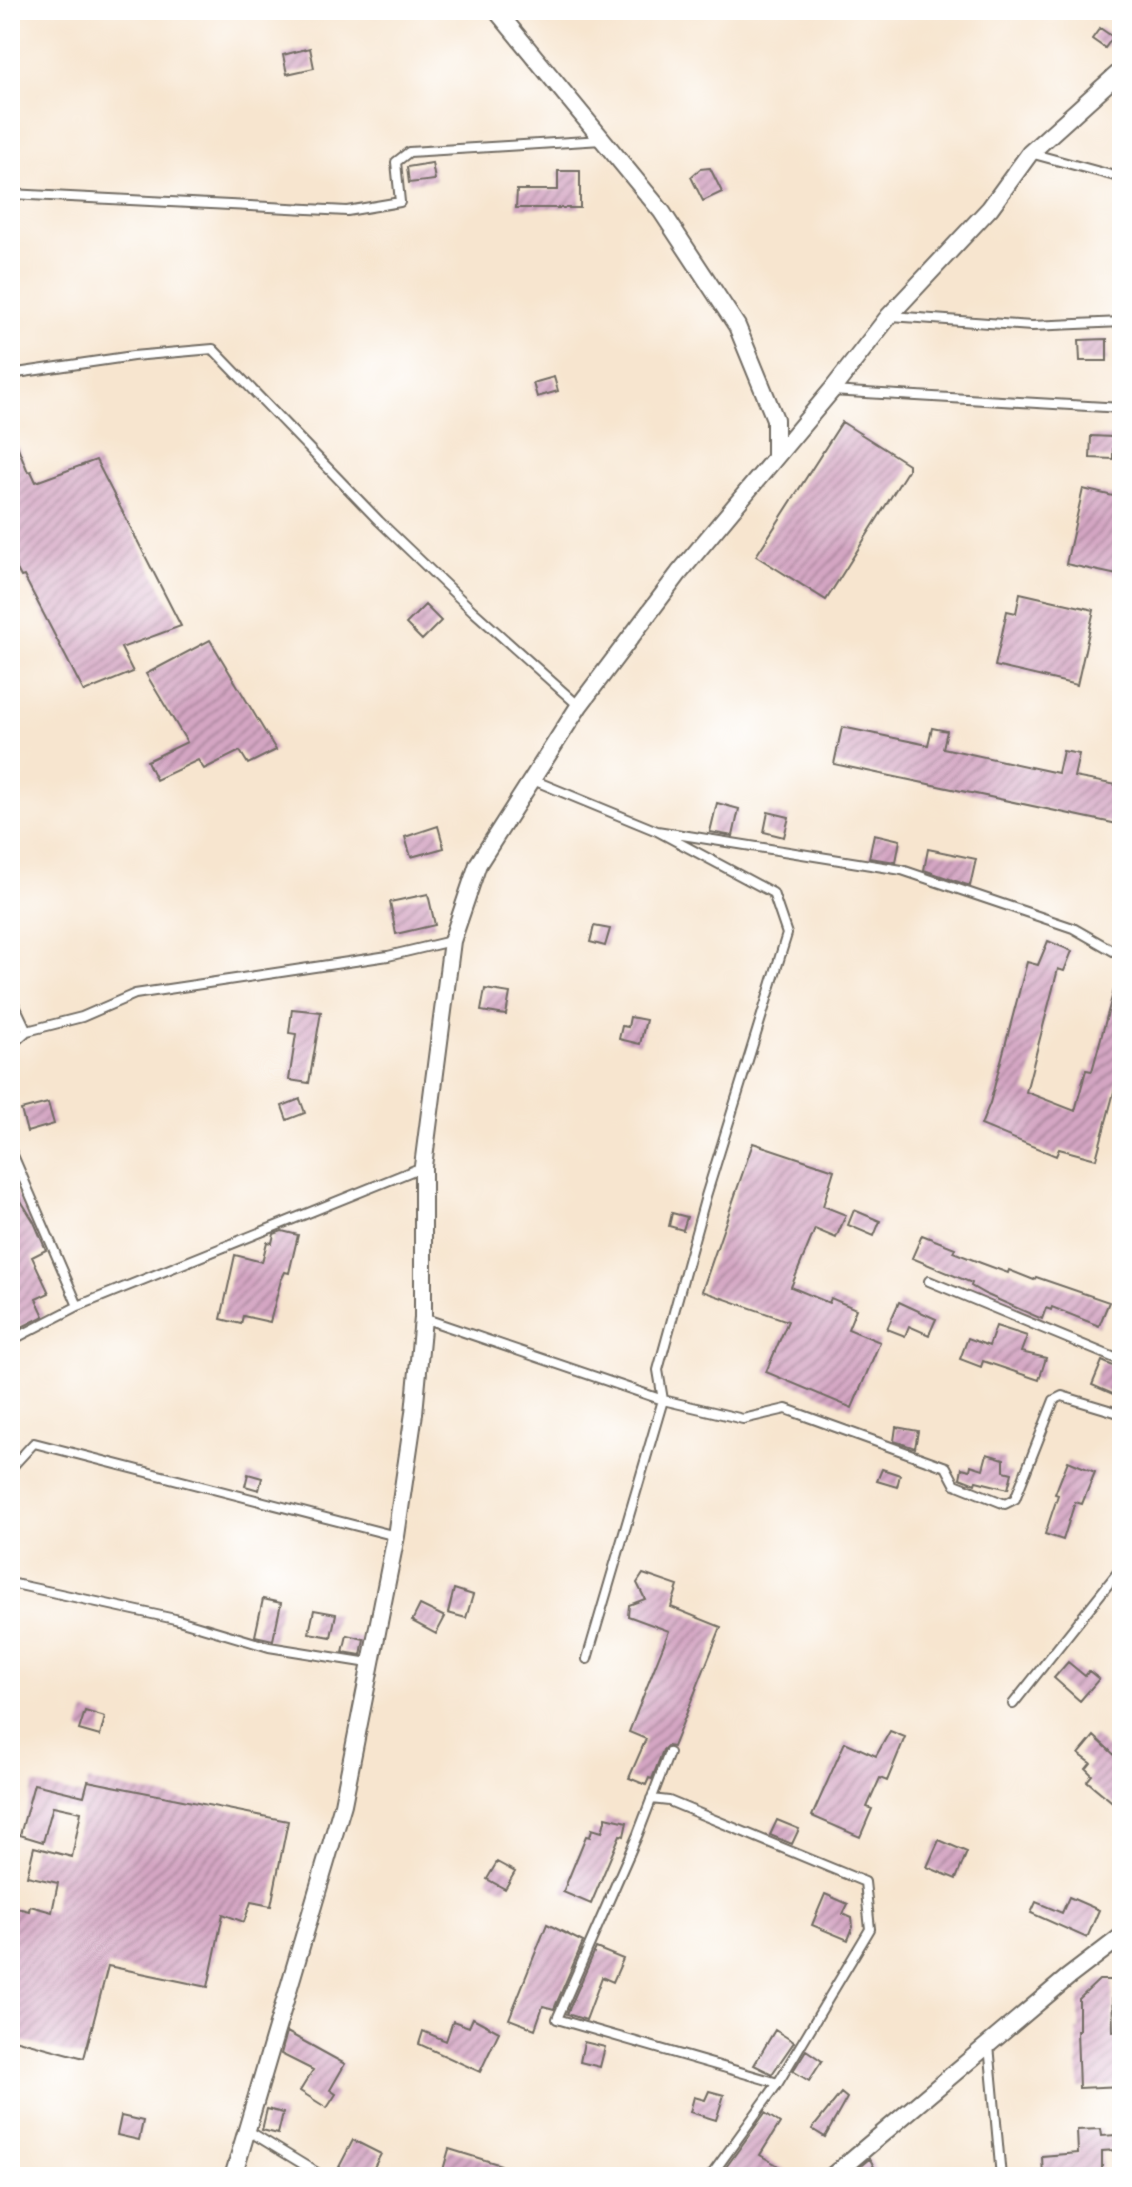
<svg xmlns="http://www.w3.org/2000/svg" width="1132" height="2187" viewBox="0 0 1132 2187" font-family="'Indie Flower',sans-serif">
  <defs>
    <pattern id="building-hatch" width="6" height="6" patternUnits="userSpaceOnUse" patternTransform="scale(2)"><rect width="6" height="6" fill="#d4a6c3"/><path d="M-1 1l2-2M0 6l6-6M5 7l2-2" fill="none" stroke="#ac879f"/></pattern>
  </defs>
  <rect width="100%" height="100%" fill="#fff"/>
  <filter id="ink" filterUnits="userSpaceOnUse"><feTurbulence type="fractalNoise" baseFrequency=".0125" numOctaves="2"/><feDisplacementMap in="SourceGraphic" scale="16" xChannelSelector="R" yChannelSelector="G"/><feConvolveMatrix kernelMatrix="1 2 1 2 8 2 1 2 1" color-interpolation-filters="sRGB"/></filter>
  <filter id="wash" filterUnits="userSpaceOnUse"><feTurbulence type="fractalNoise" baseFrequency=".006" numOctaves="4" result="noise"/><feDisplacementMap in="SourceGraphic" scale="32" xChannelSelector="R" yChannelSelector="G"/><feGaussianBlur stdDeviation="1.8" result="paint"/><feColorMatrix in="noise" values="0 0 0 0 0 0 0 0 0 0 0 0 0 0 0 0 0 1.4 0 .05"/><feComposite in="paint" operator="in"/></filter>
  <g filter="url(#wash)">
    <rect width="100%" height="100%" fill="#f7e5cf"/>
    <g id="blocks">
      <!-- building -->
      <path fill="url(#building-hatch)" d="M1100,28L1113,37L1105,48L1092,39Z
        M310,48L314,68L287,74L283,55Z
        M432,163L435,180L409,183L407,167Z
        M710,168L722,192L703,201L691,177L700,169Z
        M558,171H580V208H516L517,190H558Z
        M1107,339V361H1080L1079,340Z
        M554,377L558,391L537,397L533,383Z
        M842,422L908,464V470L826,600L756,556Z
        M10,428L28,472L31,471L36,482L96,460L181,626L121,648L133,672L84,692L24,576L21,577L10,556Z
        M1091,436L1113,437V459L1090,458Z
        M1083,489L1122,498V576L1066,564Z
        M1020,593L1094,610L1077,685L995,666L1007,611L1016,613Z
        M425,605L441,621L422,640L406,624Z
        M210,640L276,750L248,764L240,751L204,769L198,760L156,780L147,761L187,742L146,674Z
        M842,727L928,745L932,728L947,731L943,748L1058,773L1063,751L1079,754L1074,777L1122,786V825L834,764Z
        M717,803L739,809L733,836L710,832Z
        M768,812L789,817L784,837L764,832Z
        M438,826L444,848L411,857L405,837Z
        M874,834L900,840L896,862L869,858Z
        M928,849L976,859L970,886L924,870Z
        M428,894L435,925L396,934L390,902Z
        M594,926L610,929L605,946L590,942Z
        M1048,941L1072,951L1064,971L1058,969L1026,1092L1075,1111L1086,1070L1092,1071L1118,975L1122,976V1062L1096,1159L1059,1149L1056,1156L981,1125L990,1103L1027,962L1038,965Z
        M485,989L510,993L506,1015L481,1011Z
        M292,1009L321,1012L309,1083L289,1080L296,1034L289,1033Z
        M630,1017L646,1020L640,1044L619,1039L622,1026L628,1027Z
        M300,1099L305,1113L287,1120L282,1106Z
        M48,1103L54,1124L27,1132L21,1110Z
        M753,1143L834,1170L823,1206L846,1215L836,1238L815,1229L791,1287L829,1303L831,1298L856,1309L848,1329L880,1342L852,1408L766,1372L788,1321L702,1291Z
        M10,1183L34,1222L46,1250L32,1257L49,1293L36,1299L44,1316L20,1328L10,1307Z
        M854,1210L880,1221L874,1236L848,1225Z
        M672,1213L687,1217L683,1230L669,1226Z
        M282,1231L298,1235L289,1273L285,1272L281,1280L270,1322L243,1316L241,1324L221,1319L235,1255L262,1262L267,1242L272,1243L274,1234Z
        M922,1235L955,1248L953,1252L981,1263L1008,1273L1009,1270L1034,1280L1036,1277L1109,1302L1099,1326L1052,1307L1051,1310L1046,1308L1042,1319L985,1294L971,1286L972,1283L912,1258Z
        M899,1302L936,1319L929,1335L909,1326L905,1336L887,1329Z
        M996,1326L1027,1336L1021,1352L1046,1358L1039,1380L983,1361L981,1367L960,1359L968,1338L989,1346Z
        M1102,1361L1122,1370V1398L1092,1385Z
        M896,1427L918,1431L915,1448L894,1441Z
        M987,1454L1004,1459V1471L1012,1473L1008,1489L976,1481L975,1484L960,1478L962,1468L970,1470L971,1465L983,1469Z
        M1068,1461L1095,1472L1082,1504L1075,1502L1063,1540L1045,1534L1058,1495L1055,1494Z
        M882,1469L900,1475L897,1487L877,1481Z
        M248,1474L262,1478L259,1490L245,1486Z
        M643,1574L678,1586L671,1607L721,1627L673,1747L667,1746L663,1750L652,1779L649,1778L646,1785L629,1778L646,1739L629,1732L669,1631L628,1616L629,1605L645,1599L637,1583Z
        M454,1589L473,1595L466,1618L448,1613Z
        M263,1599L281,1603L273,1640L255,1636Z
        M420,1605L445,1617L436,1634L412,1621Z
        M314,1610L336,1614L331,1637L309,1633Z
        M347,1635L364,1639L361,1655L343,1652Z
        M1068,1662L1085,1676L1089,1671L1099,1679L1080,1701L1054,1678Z
        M85,1711L105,1717L100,1736L79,1730Z
        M890,1731L905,1737L887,1781L880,1778L867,1807L872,1809L860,1837L812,1816L845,1742L876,1756Z
        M1094,1736L1122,1762V1810L1087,1781L1092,1775L1086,1769L1091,1763L1079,1754Z
        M88,1781L288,1821L271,1906L251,1902L244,1922L223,1914L208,1987L108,1966L84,2058L10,2038V1919L13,1907L29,1911L30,1906L52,1912L58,1883L27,1876L34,1847L72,1857L81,1812L53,1806L43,1842L20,1835L34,1784L84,1796Z
        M606,1817L627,1822L624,1836L620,1835L591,1904L563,1892L586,1836L590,1837L592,1829L602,1832Z
        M777,1820L799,1829L792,1844L770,1835Z
        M939,1840L967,1852L956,1879L927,1867Z
        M497,1862L515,1872L505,1889L487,1879Z
        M825,1894L848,1904L843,1914L852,1918L853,1927L848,1940L812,1925Z
        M1069,1897L1099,1910L1087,1938L1031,1913L1036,1902L1062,1913Z
        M547,1924L583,1942L554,2009L543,2006L535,2029L509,2019Z
        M596,1948L623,1959L613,1982L602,1977L586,2020L567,2014Z
        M1099,1980H1112L1113,2031H1122V2086L1079,2088L1077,2030H1079V1999Z
        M473,2018L499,2032L480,2072L419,2044L423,2031L446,2041L453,2021L469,2027Z
        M775,2030L794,2042L772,2074L754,2065Z
        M287,2032L345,2064L330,2090L336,2094L327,2108L300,2091L313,2070L281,2054Z
        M584,2042L605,2047L600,2067L580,2062Z
        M806,2050L822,2061L809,2081L793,2071Z
        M709,2091L724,2095L716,2120L690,2112L694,2097L705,2100Z
        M841,2093L847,2098L825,2137L812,2129Z
        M267,2109L283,2113L278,2134L262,2130Z
        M765,2113L780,2123L760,2155L797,2177H719Z
        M121,2116L143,2121L139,2140L117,2135Z
        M1101,2129L1102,2136L1116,2135V2150L1102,2151V2177H1043L1042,2156L1078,2153L1077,2130Z
        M353,2140L381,2154L369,2177H358L339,2167Z
        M449,2149L501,2165L498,2177H441Z
        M870,2159L879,2177H848L869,2159Z"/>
    </g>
  </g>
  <g filter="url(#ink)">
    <use href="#blocks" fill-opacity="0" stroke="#726c64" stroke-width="2"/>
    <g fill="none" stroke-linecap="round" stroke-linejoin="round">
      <!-- service casing -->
      <g stroke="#726c64" stroke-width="12">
        <path id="service" d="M1030,153L1122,178
          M10,194L347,211L400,202L396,162L409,152L602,140
          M891,316L1032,326L1122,322
          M10,374L133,356L213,349L379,521L473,611L579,706
          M831,391L1122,408
          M533,780L657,831L902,870L1073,928L1122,956
          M10,995L27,1031L10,1046
          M27,1031L82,1017L135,994L388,956L451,941
          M10,1148L78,1306
          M929,1281L1122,1361
          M423,1318L663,1400L743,1419L786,1409L946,1467L955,1484L1005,1504L1015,1499L1054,1400L1062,1396L1122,1414
          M10,1327L15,1338
          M10,1341L78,1306L422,1167
          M10,1469L34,1443L396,1536
          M10,1583L175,1619L269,1647L369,1663
          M587,1659L663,1400L658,1370L706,1196L787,934L773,893L657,831
          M1013,1704L1122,1567
          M669,1753L638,1834L557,2019L778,2083
          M651,1799L669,1801L865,1882L870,1929L778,2083L710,2177
          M989,2045L1001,2177
          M247,2130L324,2177"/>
      </g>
      <!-- minor casing -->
      <g stroke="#726c64" stroke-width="20">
        <path id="minor" d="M496,10L662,212L737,326L775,419V458
          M233,2177L343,1804L396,1536L414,1413L423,1318V1166L452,941L478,864L579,706L679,573L831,391L889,316L990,208L1030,153L1122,70
          M831,2177L1067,1978L1122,1936"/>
      </g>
      <!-- service -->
      <use href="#service" stroke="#fff" stroke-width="8"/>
      <!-- minor -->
      <use href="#minor" stroke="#fff" stroke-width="16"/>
    </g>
  </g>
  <!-- margin -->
  <rect width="1132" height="2187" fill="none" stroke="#fff" stroke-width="40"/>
</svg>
